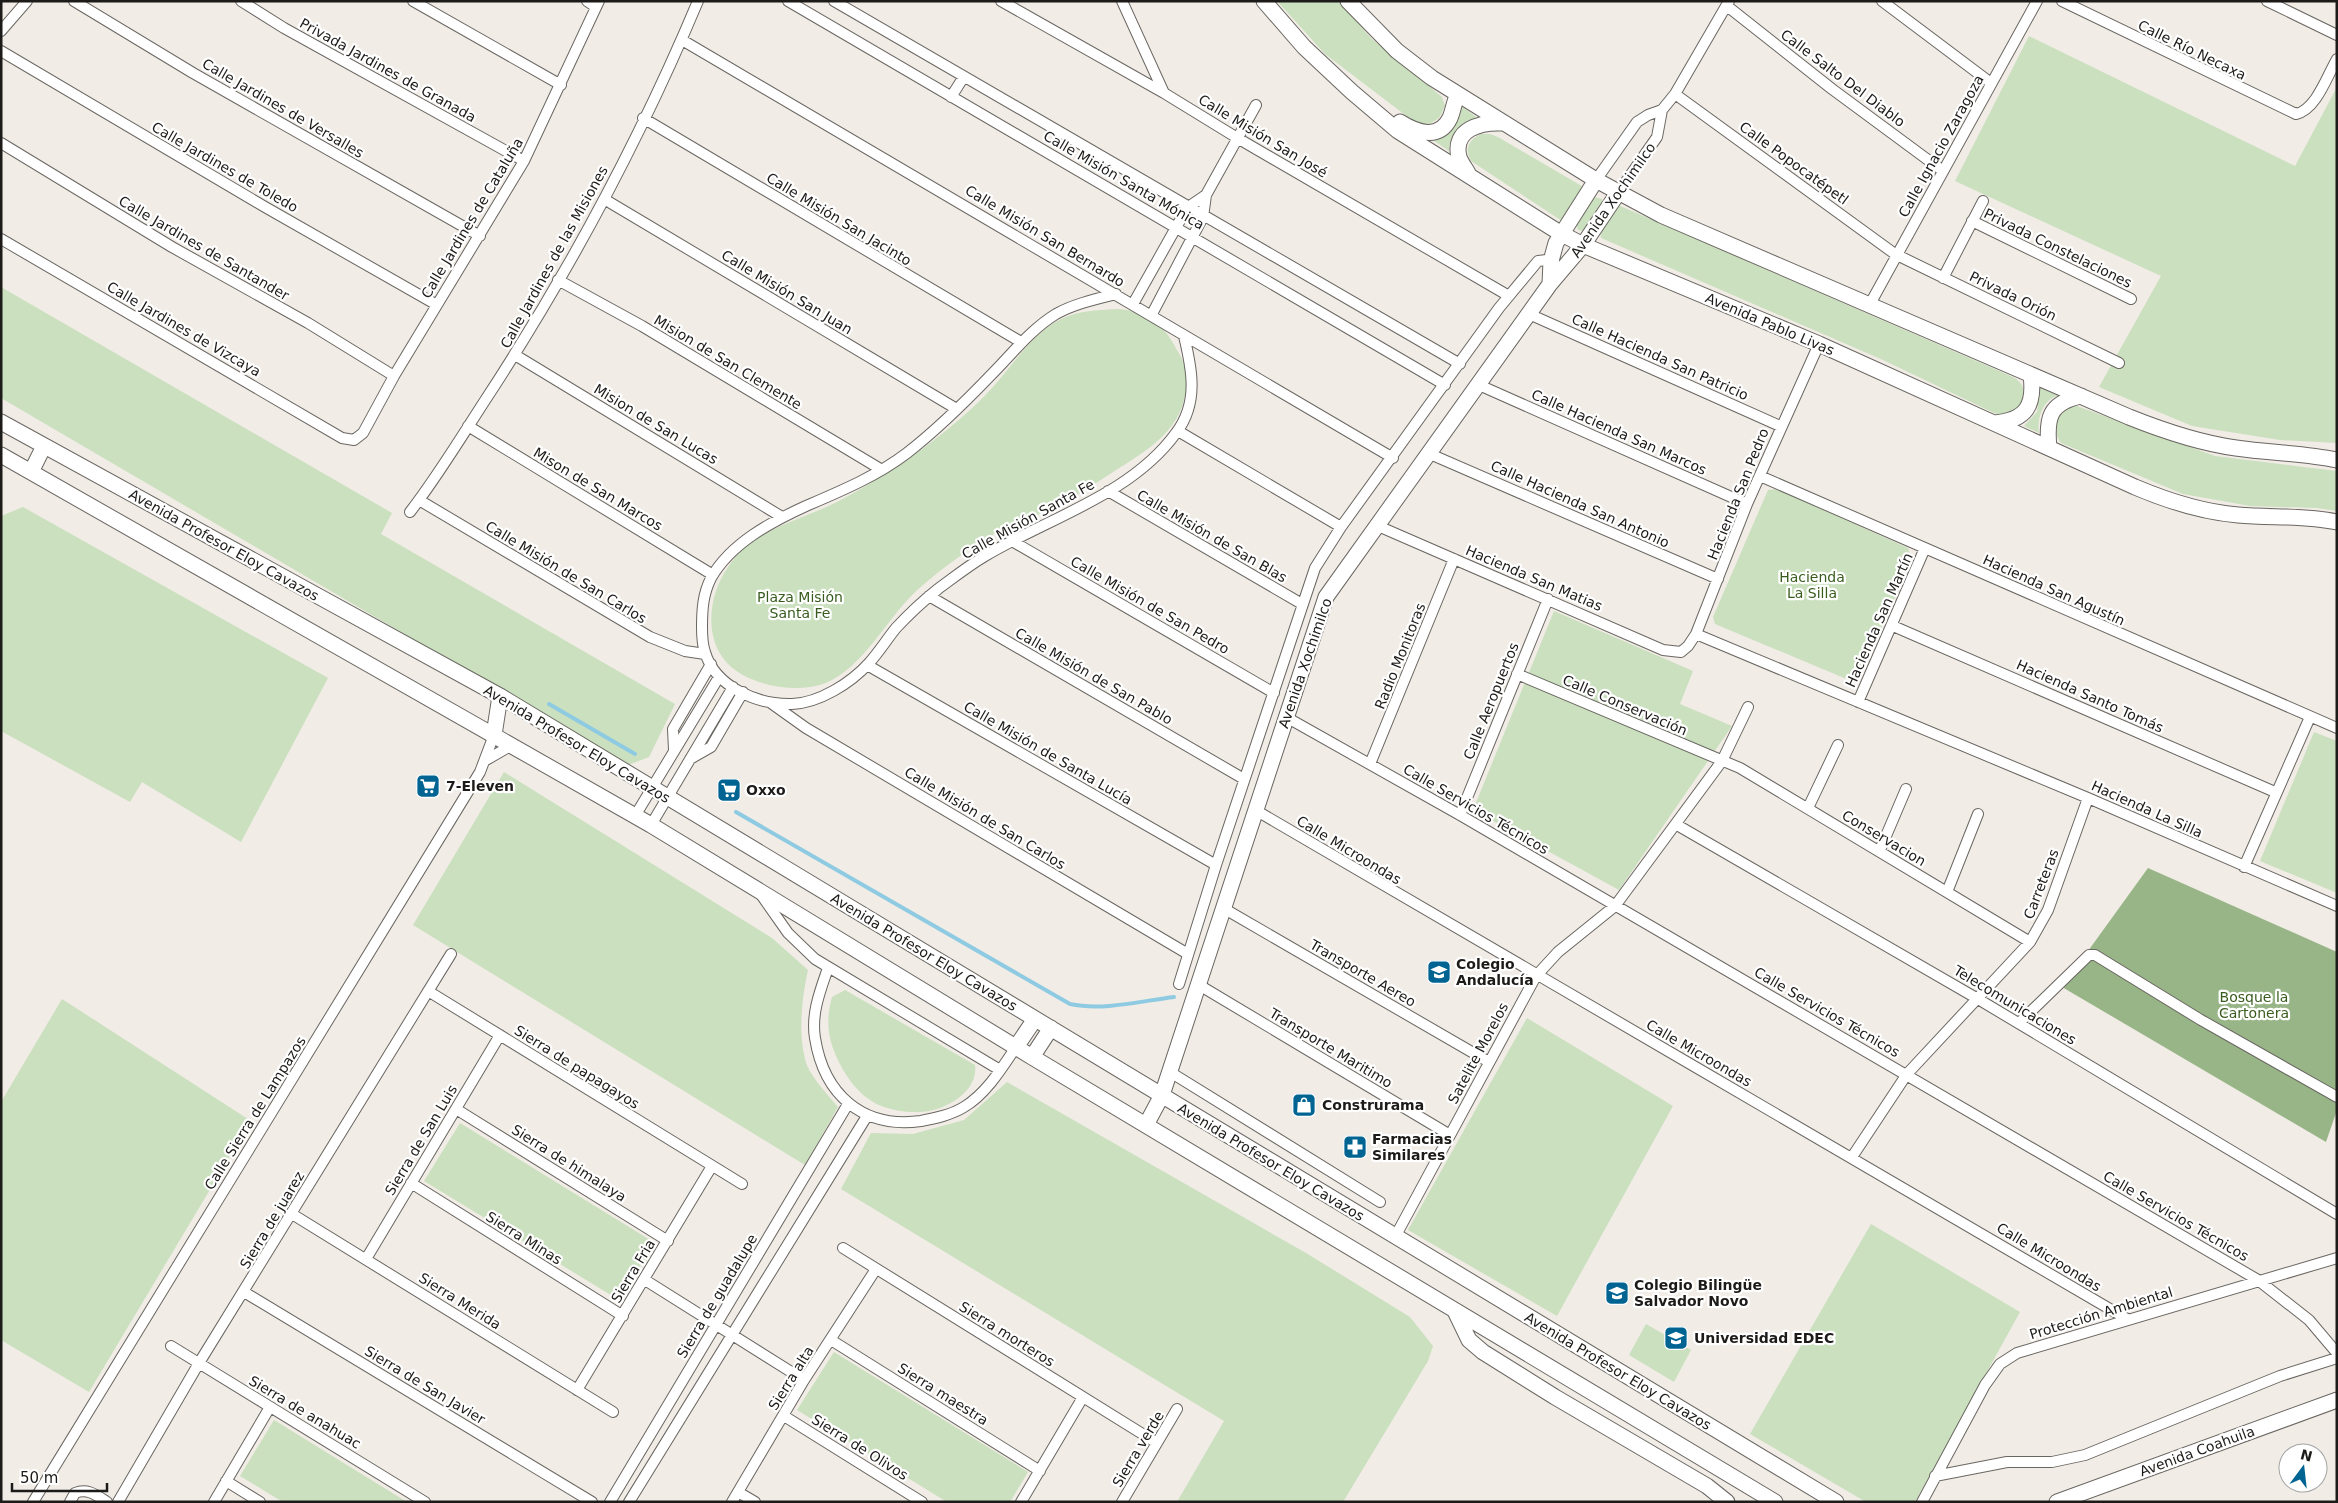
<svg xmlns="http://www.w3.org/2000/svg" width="2338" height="1503" viewBox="0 0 2338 1503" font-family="'DejaVu Sans',sans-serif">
  <rect width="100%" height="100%" fill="#f1ece6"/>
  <!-- green -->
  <path fill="#cae0be" d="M1277,1H1338L1372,39L1442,97L1445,106L1439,118L1426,126L1417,124L1325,54Z
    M2029,36L2295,166L2337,87V443L2280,440L2192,426L2099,387L2161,276L1955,181Z
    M1461,106L1479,119C1462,124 1450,132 1449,151L1433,140L1451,131Z
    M1481,134H1490L1498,137L1585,188L1562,221L1471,161C1464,148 1469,140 1481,134Z
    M1594,197L1602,199V205L1585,231L1578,230L1576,224Z
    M1618,205L2013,377C2023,383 2026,390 2024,402L2013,414L2000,415L1994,413L1883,360L1601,238L1600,230Z
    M1,287L392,513L381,534L675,704L649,757L628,765L1,398Z
    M1116,309C1140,310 1161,321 1173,343C1178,352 1185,362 1186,372C1191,427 1149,449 1110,474C1094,484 1078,495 1061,504C1040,515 1017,522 996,533C971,547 945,566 923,585C889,612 865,669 823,684C794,694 748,685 727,663C703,637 709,594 728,567C752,531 794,522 831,505C865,488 898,467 929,444C951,427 973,409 992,388C1012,366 1032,334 1059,320C1076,311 1097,310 1116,309Z
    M2040,388L2058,395C2042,401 2037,418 2039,433L2024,426L2037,412Z
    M2074,405L2215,456L2337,471V511L2317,508L2250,506L2183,494L2061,443C2048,425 2057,413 2074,405Z
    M1777,489L1908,548L1912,560L1856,683L1715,624L1713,617L1768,490Z
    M23,507L328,678L241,842L142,782L130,802L1,731V516Z
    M1554,611L1693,671L1680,704L1732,726L1619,890L1473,810Z
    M2314,732L2337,741V893L2260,861Z
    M504,772L772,938L808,970C802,997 798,1031 805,1059C808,1074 828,1095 838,1107L805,1165L413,925Z
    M845,990L975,1065C979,1094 940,1114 914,1112C905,1112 893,1110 884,1107C864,1100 850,1083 841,1066C828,1042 825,1022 832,997Z
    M62,999L251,1121L89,1392L1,1340V1102Z
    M1527,1018L1673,1106L1557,1316L1408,1230Z
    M1007,1082L1306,1253L1410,1317L1433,1346L1428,1361L1343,1502H1177L1224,1421L841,1189L871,1133L913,1134L964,1120Z
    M460,1123L655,1243L619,1300L424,1181Z
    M1871,1224L2020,1312L1915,1502H1866L1750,1434Z
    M1646,1324L1691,1350L1674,1382L1629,1355Z
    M834,1352L1028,1472L1010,1502H947L797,1410Z
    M274,1420L407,1502H283L240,1476Z"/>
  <!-- forest -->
  <path fill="#98b588" d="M2148,868L2337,952V1110L2326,1142L2062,987Z"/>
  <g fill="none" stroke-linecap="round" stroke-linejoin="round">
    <!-- stream -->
    <path stroke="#8ecbe2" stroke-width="4" d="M549,704L635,754
      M736,812L1070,1004C1103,1011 1141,1001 1174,997"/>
    <!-- street casing -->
    <g stroke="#6a6661" stroke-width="12">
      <path id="street" d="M74,1L193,73L480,236
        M241,1L284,28L524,161
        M413,1L561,85
        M587,1L596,7
        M788,1L1445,385
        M834,1L1460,364
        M1001,1L1164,93L1239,139L1509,296
        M1122,1L1164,93
        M1882,1L1991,83
        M2062,1L2296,114C2316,110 2327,76 2337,59
        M2267,1L2337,35
        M1727,6L1832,89L1943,171
        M1,31L27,1
        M682,40L1393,458
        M1,51L265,207L437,305
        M1675,94L1895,254L2119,363
        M951,97L963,78
        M643,118L1021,342
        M1,143L172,247L308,323L394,376
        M1596,180L1637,122L1648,115L1662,110L1675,94L1729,1
        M1618,193L1657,137L1662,110
        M604,199L955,408
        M1972,221L2131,299
        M1,239L342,438L354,440L363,433L394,376L524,161L599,1
        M1943,278L1983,201
        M558,280L642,326L882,470
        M1116,294C1096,299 1074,304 1056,314C1030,330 1012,354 991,375C967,400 934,432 907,453C877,476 841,491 806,506C771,522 731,543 711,578C703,594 702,609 702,627C702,635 702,644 705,652C715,687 758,705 792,704C819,703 851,683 869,663C879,652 887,639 896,628C909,614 923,601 938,589C953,578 968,566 985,556C1048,518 1131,495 1176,433C1199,403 1192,369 1184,336
        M1133,304L1187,208L1206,195
        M1870,304L2037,1
        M1152,314L1203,217L1206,195L1256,105
        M1529,314L1780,426
        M515,355L782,517
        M1479,385L1747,504
        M468,426L713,575
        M1178,431L1341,527
        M1430,454L1718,579
        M1760,476L2337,728
        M1108,491L1302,604
        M419,500L650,637L685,651L705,654
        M410,512C437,477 460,439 484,402C566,277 640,139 698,1
        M1378,526L1663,650L1681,652L1688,646L1696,634L1747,504L1819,344
        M1012,541L1274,693
        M929,596L1244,779
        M1893,626L2275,792
        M1696,634L2088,798L2337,906
        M867,665L1216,865
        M1517,674L1740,768L2030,942
        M1858,702L1925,548
        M771,703L806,728L1188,954
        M1286,717L1460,815L2258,1280L2309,1320L2337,1353
        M674,750L673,729L711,664
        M690,759L711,747L743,692
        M486,760L512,745
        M1370,764L1454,559
        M1808,808L1838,745
        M1257,811C1546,982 1838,1148 2127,1319
        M1460,815L1548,599
        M635,816L719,677
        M651,825L733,687
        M1677,825L1978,999L2337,1214
        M1880,850L1906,789
        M2244,867L2310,717
        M1947,892L1978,814
        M762,896L788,933L815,959L1000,1070
        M1223,908L1489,1062
        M828,968C820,991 811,1014 815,1038C824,1095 863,1129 921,1121C936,1118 951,1115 964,1107C986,1094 1002,1068 1016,1047
        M1179,984L1216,865L1315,568L1341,527L1499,308L1538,261L1547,260L1555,264
        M1199,985L1450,1135
        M428,991L742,1184
        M2019,1023L2089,955H2095L2201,1020L2337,1097
        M1170,1072L1380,1202
        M456,1109L668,1241
        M1852,1157L1907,1074L2030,942L2048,910L2088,798
        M411,1183L623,1316
        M292,1214L613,1412
        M1395,1237L1536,976L1558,952L1615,906L1722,761L1748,707
        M843,1248L1157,1443
        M366,1259L500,1035
        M645,1280L804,1380
        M244,1292L592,1502
        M831,1340L1040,1471
        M171,1346L425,1502
        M577,1390L712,1166
        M784,1416L922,1502
        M1935,1476L2007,1462H2052L2085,1455L2280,1376L2337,1358
        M226,1481L260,1502
        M738,1492L755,1502
        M33,1502L480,772L494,735
        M70,1502L75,1493C88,1488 96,1495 107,1502
        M118,1502L199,1363L451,954
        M214,1502L270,1407
        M610,1502L848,1104
        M629,1502L867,1116
        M732,1502L804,1380L876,1269
        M1021,1502L1083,1397
        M1122,1502L1177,1409
        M1922,1502L1985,1385L2000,1364L2017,1353L2337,1258"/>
    </g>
    <!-- secondary casing -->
    <g stroke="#6a6661" stroke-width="17">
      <path id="secondary" d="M1264,1L1304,47L1352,92L1398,131L1560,233L1583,245L1819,344L2135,487C2168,501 2202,512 2238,515C2271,518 2304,515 2337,522
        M1348,1L1397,51L1432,78L1596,180L1661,215L2129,417C2164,431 2199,443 2236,448C2270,453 2304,453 2337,460
        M1400,122C1416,132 1439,141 1450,118C1453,111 1454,103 1457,96
        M1469,175C1466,169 1461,163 1459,157C1452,129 1481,122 1502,123
        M1550,284L1551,261L1556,243L1596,180
        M1,422L500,696L1836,1502
        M1995,423C2026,420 2035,406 2031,375
        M2049,448C2046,418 2049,403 2081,396
        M1,455L651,825L1032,1057L1775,1502
        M31,472L44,446
        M494,735L500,696
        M1016,1047L1035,1019
        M1032,1057L1051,1028
        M1146,1125L1162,1095L1326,597L1550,284L1583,245L1618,193
        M1455,1311L1469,1340L1483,1352L1555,1397L1707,1486L1727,1502
        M2057,1502L2337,1400"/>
    </g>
    <!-- street -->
    <use href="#street" stroke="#fff" stroke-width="10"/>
    <!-- secondary -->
    <use href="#secondary" stroke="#fff" stroke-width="15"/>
  </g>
  <!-- icons -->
  <defs>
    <g id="supermarket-square" transform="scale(1.25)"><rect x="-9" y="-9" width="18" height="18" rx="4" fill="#006493" stroke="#fff"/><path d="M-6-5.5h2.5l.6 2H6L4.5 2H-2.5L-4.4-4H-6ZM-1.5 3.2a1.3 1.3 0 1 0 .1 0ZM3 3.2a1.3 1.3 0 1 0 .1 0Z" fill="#fff"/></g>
    <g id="school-square" transform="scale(1.25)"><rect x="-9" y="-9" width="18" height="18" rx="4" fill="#006493" stroke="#fff"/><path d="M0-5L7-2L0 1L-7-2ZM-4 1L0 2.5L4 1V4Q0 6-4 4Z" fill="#fff"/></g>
    <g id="shop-square" transform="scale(1.25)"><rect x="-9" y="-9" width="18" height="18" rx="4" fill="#006493" stroke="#fff"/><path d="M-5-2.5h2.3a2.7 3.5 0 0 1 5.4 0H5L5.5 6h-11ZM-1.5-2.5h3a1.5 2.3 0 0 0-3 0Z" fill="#fff"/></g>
    <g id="pharmacy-square" transform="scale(1.25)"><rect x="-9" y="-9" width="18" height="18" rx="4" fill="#006493" stroke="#fff"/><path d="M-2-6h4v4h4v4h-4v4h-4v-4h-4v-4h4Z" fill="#fff"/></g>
    <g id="university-square" transform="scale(1.25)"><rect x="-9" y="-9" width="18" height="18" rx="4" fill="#006493" stroke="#fff"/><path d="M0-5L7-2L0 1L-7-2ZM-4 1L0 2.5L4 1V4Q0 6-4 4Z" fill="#fff"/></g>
  </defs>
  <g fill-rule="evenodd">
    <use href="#supermarket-square" x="428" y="786"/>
    <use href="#supermarket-square" x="729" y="790"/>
    <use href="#school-square" x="1439" y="972"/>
    <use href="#shop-square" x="1304" y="1105"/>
    <use href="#pharmacy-square" x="1355" y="1147"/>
    <use href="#school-square" x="1617" y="1293"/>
    <use href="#university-square" x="1676" y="1338"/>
  </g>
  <g text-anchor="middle" stroke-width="4.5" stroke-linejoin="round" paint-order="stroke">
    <!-- street labels -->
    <g font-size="14" fill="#1d1b19" stroke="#fff">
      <text transform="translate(2192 50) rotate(26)" y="5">Calle Río Necaxa</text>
      <text transform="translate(388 70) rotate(29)" y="5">Privada Jardines de Granada</text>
      <text transform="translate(1843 78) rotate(37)" y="5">Calle Salto Del Diablo</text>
      <text transform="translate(283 108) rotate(30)" y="5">Calle Jardines de Versalles</text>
      <text transform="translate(1263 136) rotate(31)" y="5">Calle Misión San José</text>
      <text transform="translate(1941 146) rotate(-61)" y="5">Calle Ignacio Zaragoza</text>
      <text transform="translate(1794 163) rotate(36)" y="5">Calle Popocatépetl</text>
      <text transform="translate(225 167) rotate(30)" y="5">Calle Jardines de Toledo</text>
      <text transform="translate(1124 180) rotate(30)" y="5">Calle Misión Santa Mónica</text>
      <text transform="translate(1613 200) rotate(-55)" y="5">Avenida Xochimilco</text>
      <text transform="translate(472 218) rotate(-59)" y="5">Calle Jardines de Cataluña</text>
      <text transform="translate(839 219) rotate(31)" y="5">Calle Misión San Jacinto</text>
      <text transform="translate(1045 236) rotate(31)" y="5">Calle Misión San Bernardo</text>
      <text transform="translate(204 248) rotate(30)" y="5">Calle Jardines de Santander</text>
      <text transform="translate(2058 248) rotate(26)" y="5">Privada Constelaciones</text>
      <text transform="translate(554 257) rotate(-61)" y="5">Calle Jardines de las Misiones</text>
      <text transform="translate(787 292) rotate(31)" y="5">Calle Misión San Juan</text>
      <text transform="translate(2013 296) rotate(26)" y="5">Privada Orión</text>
      <text transform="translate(1770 324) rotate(23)" y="5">Avenida Pablo Livas</text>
      <text transform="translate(184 329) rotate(30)" y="5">Calle Jardines de Vizcaya</text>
      <text transform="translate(1660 357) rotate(24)" y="5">Calle Hacienda San Patricio</text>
      <text transform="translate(728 362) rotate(31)" y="5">Mision de San Clemente</text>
      <text transform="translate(656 424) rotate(31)" y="5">Mision de San Lucas</text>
      <text transform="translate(1619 432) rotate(24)" y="5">Calle Hacienda San Marcos</text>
      <text transform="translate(598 489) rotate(31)" y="5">Mison de San Marcos</text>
      <text transform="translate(1738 494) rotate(-68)" y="5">Hacienda San Pedro</text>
      <text transform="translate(1580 504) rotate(24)" y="5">Calle Hacienda San Antonio</text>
      <text transform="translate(1028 519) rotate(-29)" y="5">Calle Misión Santa Fe</text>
      <text transform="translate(1212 536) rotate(30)" y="5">Calle Misión de San Blas</text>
      <text transform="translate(224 545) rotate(29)" y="5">Avenida Profesor Eloy Cavazos</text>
      <text transform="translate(566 572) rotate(31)" y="5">Calle Misión de San Carlos</text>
      <text transform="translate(1534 578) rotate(23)" y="5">Hacienda San Matias</text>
      <text transform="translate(2054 590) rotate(24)" y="5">Hacienda San Agustín</text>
      <text transform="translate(1150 605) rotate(30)" y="5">Calle Misión de San Pedro</text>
      <text transform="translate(1879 620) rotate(-66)" y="5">Hacienda San Martín</text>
      <text transform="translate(1400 656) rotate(-68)" y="5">Radio Monitoras</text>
      <text transform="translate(1305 663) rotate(-71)" y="5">Avenida Xochimilco</text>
      <text transform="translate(1094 676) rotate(30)" y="5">Calle Misión de San Pablo</text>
      <text transform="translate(2090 696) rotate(24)" y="5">Hacienda Santo Tomás</text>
      <text transform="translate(1491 701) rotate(-68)" y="5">Calle Aeropuertos</text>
      <text transform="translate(1625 705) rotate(23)" y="5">Calle Conservación</text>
      <text transform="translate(577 744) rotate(31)" y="5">Avenida Profesor Eloy Cavazos</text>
      <text transform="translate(1048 753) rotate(30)" y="5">Calle Misión de Santa Lucía</text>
      <text transform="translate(1476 809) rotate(30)" y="5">Calle Servicios Técnicos</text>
      <text transform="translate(2147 809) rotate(24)" y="5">Hacienda La Silla</text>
      <text transform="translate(985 818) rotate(31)" y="5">Calle Misión de San Carlos</text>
      <text transform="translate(1884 838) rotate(31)" y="5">Conservacion</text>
      <text transform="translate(1349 850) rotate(31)" y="5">Calle Microondas</text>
      <text transform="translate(2041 884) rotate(-69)" y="5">Carreteras</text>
      <text transform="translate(924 952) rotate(31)" y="5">Avenida Profesor Eloy Cavazos</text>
      <text transform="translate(1363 973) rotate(30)" y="5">Transporte Aereo</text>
      <text transform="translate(2015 1005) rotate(31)" y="5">Telecomunicaciones</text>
      <text transform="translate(1827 1012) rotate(30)" y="5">Calle Servicios Técnicos</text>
      <text transform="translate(1331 1048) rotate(31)" y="5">Transporte Maritimo</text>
      <text transform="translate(1478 1053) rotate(-62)" y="5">Satelite Morelos</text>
      <text transform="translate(1699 1053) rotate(30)" y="5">Calle Microondas</text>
      <text transform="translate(577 1067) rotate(32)" y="5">Sierra de papagayos</text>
      <text transform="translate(255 1113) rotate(-58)" y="5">Calle Sierra de Lampazos</text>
      <text transform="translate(421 1140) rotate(-59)" y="5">Sierra de San Luis</text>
      <text transform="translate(1271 1162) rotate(31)" y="5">Avenida Profesor Eloy Cavazos</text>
      <text transform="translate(569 1163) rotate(32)" y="5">Sierra de himalaya</text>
      <text transform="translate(2176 1216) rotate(30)" y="5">Calle Servicios Técnicos</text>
      <text transform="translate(272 1220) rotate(-59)" y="5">Sierra de juarez</text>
      <text transform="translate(524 1238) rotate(32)" y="5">Sierra Minas</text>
      <text transform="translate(2049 1257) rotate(31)" y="5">Calle Microondas</text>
      <text transform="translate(633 1271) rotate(-59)" y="5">Sierra Fria</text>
      <text transform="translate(717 1296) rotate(-59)" y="5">Sierra de guadalupe</text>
      <text transform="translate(460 1301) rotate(32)" y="5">Sierra Merida</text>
      <text transform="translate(2101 1313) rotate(-17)" y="5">Protección Ambiental</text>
      <text transform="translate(1007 1334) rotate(32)" y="5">Sierra morteros</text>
      <text transform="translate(1618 1371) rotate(31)" y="5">Avenida Profesor Eloy Cavazos</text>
      <text transform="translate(791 1378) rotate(-58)" y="5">Sierra alta</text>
      <text transform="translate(425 1385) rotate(31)" y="5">Sierra de San Javier</text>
      <text transform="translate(943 1394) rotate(32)" y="5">Sierra maestra</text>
      <text transform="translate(305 1412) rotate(31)" y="5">Sierra de anahuac</text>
      <text transform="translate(860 1447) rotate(32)" y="5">Sierra de Olivos</text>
      <text transform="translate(1138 1449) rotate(-59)" y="5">Sierra verde</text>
      <text transform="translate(2197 1451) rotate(-20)" y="5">Avenida Coahuila</text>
    </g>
    <!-- park labels -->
    <g font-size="14" fill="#385c1d" stroke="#fff">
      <text x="1812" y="582">Hacienda<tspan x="1812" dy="16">La Silla</tspan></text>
      <text x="800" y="602">Plaza Misión<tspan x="800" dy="16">Santa Fe</tspan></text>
      <text x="2254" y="1002">Bosque la<tspan x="2254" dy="16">Cartonera</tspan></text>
    </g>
    <!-- poi labels -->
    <g font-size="14" font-weight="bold" fill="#1d1b19" stroke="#fff" text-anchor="start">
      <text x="446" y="791">7-Eleven</text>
      <text x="746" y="795">Oxxo</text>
      <text x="1456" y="969">Colegio<tspan x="1456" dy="16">Andalucía</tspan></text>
      <text x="1322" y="1110">Construrama</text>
      <text x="1372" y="1144">Farmacias<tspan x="1372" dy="16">Similares</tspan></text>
      <text x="1634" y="1290">Colegio Bilingüe<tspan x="1634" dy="16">Salvador Novo</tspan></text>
      <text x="1694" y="1343">Universidad EDEC</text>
    </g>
  </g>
  <!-- border -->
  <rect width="2338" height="1503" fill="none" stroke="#1d1b19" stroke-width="5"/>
  <!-- north arrow -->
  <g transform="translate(2303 1468) rotate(15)"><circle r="24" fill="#ffffff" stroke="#a5a4a3"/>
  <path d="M0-4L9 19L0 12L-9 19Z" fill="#006493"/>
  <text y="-8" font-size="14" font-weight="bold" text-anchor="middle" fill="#1d1b19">N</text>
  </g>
  <!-- scale -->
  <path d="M12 1483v8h95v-8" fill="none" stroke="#1d1b19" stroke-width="2.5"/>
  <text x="20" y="1483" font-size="15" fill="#1d1b19" stroke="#ffffff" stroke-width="4" paint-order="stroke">50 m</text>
</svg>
